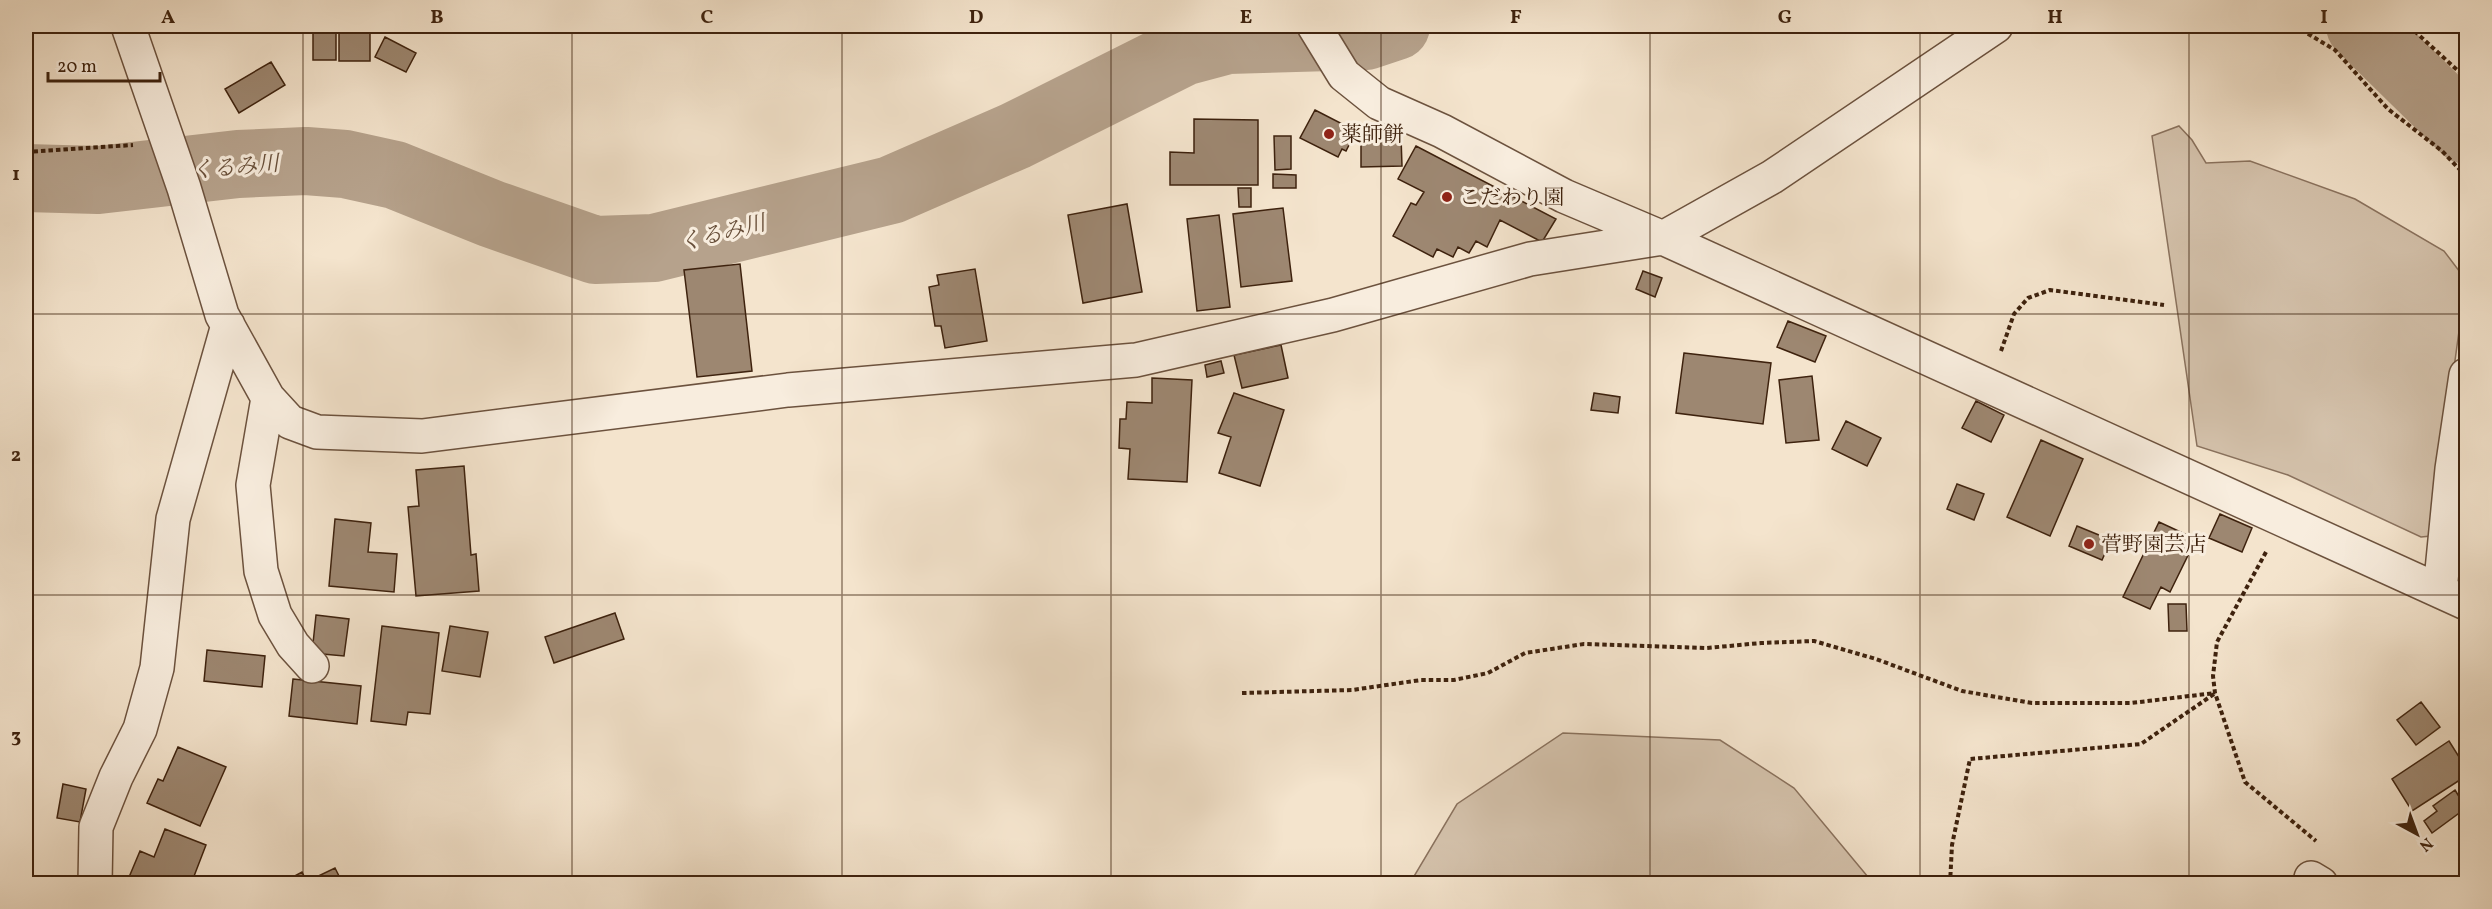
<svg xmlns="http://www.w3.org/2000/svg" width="2492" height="909" viewBox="0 0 2492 909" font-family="Vollkorn,'Noto Serif JP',serif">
  <rect width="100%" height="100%" fill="#f4e4cd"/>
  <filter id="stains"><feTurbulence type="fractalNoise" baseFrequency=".00333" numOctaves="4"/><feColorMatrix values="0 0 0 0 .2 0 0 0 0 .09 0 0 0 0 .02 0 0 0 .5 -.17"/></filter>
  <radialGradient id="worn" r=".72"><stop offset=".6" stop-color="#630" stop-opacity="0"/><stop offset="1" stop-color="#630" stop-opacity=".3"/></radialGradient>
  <!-- green -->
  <path fill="#d5c3ad" stroke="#8a725e" stroke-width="1.5" d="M2179,126L2192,140L2206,163L2250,161L2355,199L2444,251L2466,280L2431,536L2421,537L2288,475L2197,446L2152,136Z
    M1563,733L1720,740L1794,788L1873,883H1410L1457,804Z"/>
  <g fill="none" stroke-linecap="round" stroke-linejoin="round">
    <!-- river -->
    <path stroke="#b6a28c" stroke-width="68" d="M2360,26L2466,130
      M26,178L98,180L238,164L306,161L345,164L395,175L492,214L595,250L654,248L891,190L1015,136L1183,52L1228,40L1366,36L1396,26"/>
  </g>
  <!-- building -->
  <path fill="#9d8771" stroke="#3e220e" stroke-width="1.5" d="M313,26H336V60H313Z
    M339,26H370V61H339Z
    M385,37L416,53L406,72L375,57Z
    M271,62L285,85L239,113L225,89Z
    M1315,110L1356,131L1346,151L1342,149L1338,157L1300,138Z
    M1194,119L1258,120V185H1170V152L1194,153Z
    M1382,131V138L1401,137L1402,166L1361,167V132Z
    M1274,136H1291V169L1275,170Z
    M1416,146L1556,219L1542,242L1500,220L1487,247L1476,241L1469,253L1458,247L1453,257L1437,249L1433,257L1393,236L1411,203L1416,205L1424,192L1398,179Z
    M1273,174L1296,175V188H1273Z
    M1238,188H1251V207H1239Z
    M1127,204L1142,292L1083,303L1068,215Z
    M1283,208L1292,281L1241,287L1233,214Z
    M1219,215L1230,307L1197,311L1187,219Z
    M740,264L752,371L697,377L684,270Z
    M975,269L987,341L945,348L941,326H935L929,287L939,285L937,275Z
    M1643,271L1662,278L1655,297L1636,289Z
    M1788,321L1826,336L1815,362L1777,347Z
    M1281,345L1288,378L1242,388L1234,355Z
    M1684,353L1771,363L1763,424L1676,413Z
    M1221,361L1224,373L1207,377L1205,365Z
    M1812,376L1819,440L1786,443L1779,380Z
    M1152,378L1192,380L1187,482L1128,479L1130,449L1119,448L1120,419H1126L1127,402L1152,403Z
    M1234,393L1284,410L1260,486L1219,473L1231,437L1218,433Z
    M1594,393L1620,397L1618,413L1591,410Z
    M1976,401L2004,415L1991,442L1962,428Z
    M1846,421L1881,438L1867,466L1832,449Z
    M2041,440L2083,459L2050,536L2007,517Z
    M464,466L471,555L476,554L479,591L416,596L408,507L419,506L416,470Z
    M1957,484L1984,494L1974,520L1947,509Z
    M2220,514L2252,528L2242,552L2209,538Z
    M335,519L371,523L368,552L397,554L394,592L329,586Z
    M2159,522L2196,539L2170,592L2161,587L2150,609L2123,597Z
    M2077,526L2111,540L2102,560L2069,546Z
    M2168,604H2186L2187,631H2169Z
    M615,613L624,639L554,663L545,637Z
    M316,615L349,619L344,656L312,653Z
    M382,626L439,633L430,714L408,712L406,725L371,721Z
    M450,626L488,632L480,677L442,671Z
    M207,650L265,656L262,687L204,681Z
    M293,679L361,686L357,724L289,716Z
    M2421,702L2440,727L2416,745L2397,720Z
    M2449,741L2466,768V776L2412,811L2392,779Z
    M178,747L226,767L200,826L147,803L158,779L163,781Z
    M63,784L86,789L80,822L57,818Z
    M2455,790L2466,808L2432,833L2424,821L2437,811L2433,806Z
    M165,829L206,845L191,884L127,882L140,851L154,857Z
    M335,868L343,884H315L312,879Z
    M302,872L308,884H280Z"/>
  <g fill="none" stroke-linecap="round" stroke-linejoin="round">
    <!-- minor casing -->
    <g stroke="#6c523e" stroke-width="36">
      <path id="minor" d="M128,26L184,188L222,315L268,398L290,422L317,432L422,436L788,390L1136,360L1333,315L1530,259L1663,238
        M1314,26L1344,75L1379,103L1442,131L1564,196L1663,238
        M1996,26L1772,177L1663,238L2466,603
        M268,398L253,485L261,571L275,615L293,645L312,666
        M2440,591L2452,469L2466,375
        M2311,878L2321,884
        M95,884L96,827L116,777L140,729L157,668L173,519L228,325"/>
    </g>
    <!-- path -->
    <path stroke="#3e220e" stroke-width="4" stroke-dasharray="4.5 3" stroke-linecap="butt" d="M2295,26L2335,50L2388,109L2442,151L2466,176
      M2409,26L2466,78
      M26,152L133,145
      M2001,351L2014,314L2028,298L2050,290L2164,305
      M2266,552L2217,642L2213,676L2215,693L2245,782L2316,841
      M1242,693L1352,690L1421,680H1454L1488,673L1525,653L1584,644L1707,648L1761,643L1814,641L1876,659L1962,691L2032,703H2131L2215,693
      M1950,884L1952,845L1970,759L2141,744L2214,694"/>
    <!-- minor -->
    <use href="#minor" stroke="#f8edde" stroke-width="33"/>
  </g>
  <!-- grid -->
  <path fill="none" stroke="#3e220e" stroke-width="1.5" stroke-opacity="0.55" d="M303,26V884M572,26V884M842,26V884M1111,26V884M1381,26V884M1650,26V884M1920,26V884M2189,26V884M26,314H2466M26,595H2466"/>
  <!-- markers -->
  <g fill="#8f2418" stroke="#f8edde" stroke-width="2">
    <circle cx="1329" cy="134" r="6"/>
    <circle cx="1447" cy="197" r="6"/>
    <circle cx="2089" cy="544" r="6"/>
  </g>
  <g text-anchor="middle" stroke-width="6" stroke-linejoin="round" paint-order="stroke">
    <!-- poi labels -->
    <g font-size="21" fill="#3e220e" stroke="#f8edde" text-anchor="start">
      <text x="1341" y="141">薬師餅</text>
      <text x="1459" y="204">こだわり園</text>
      <text x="2101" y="551">菅野園芸店</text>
    </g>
    <!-- water labels -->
    <g font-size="22" font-style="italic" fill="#684f3a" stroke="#f8edde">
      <text transform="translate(235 166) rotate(-5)" y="8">くるみ川</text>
      <text transform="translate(722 232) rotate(-14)" y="8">くるみ川</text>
    </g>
  </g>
  <!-- margin -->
  <rect width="2492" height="909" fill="none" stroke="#f4e4cd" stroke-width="66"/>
  <!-- north arrow -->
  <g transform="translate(2417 834) rotate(139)" stroke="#f8edde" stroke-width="4.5" paint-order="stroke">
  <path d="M0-4.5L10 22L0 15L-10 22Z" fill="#3e220e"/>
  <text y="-9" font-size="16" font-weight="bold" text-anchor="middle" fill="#3e220e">N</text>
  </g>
  <!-- scale -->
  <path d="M48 72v9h112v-9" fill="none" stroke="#3e220e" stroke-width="3"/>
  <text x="57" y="72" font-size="18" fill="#3e220e" stroke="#f8edde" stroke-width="4.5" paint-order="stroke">20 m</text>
  <rect x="33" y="33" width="2426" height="843" fill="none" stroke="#3e220e" stroke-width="2"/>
  <g font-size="20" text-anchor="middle" font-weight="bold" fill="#3e220e">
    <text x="168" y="23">A</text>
    <text x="437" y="23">B</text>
    <text x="707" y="23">C</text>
    <text x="976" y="23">D</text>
    <text x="1246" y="23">E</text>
    <text x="1516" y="23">F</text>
    <text x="1785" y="23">G</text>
    <text x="2055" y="23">H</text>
    <text x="2324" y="23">I</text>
    <text x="16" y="180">1</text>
    <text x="16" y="461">2</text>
    <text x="16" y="742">3</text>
  </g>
  <rect width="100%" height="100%" filter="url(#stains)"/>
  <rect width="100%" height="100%" fill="url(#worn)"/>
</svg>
